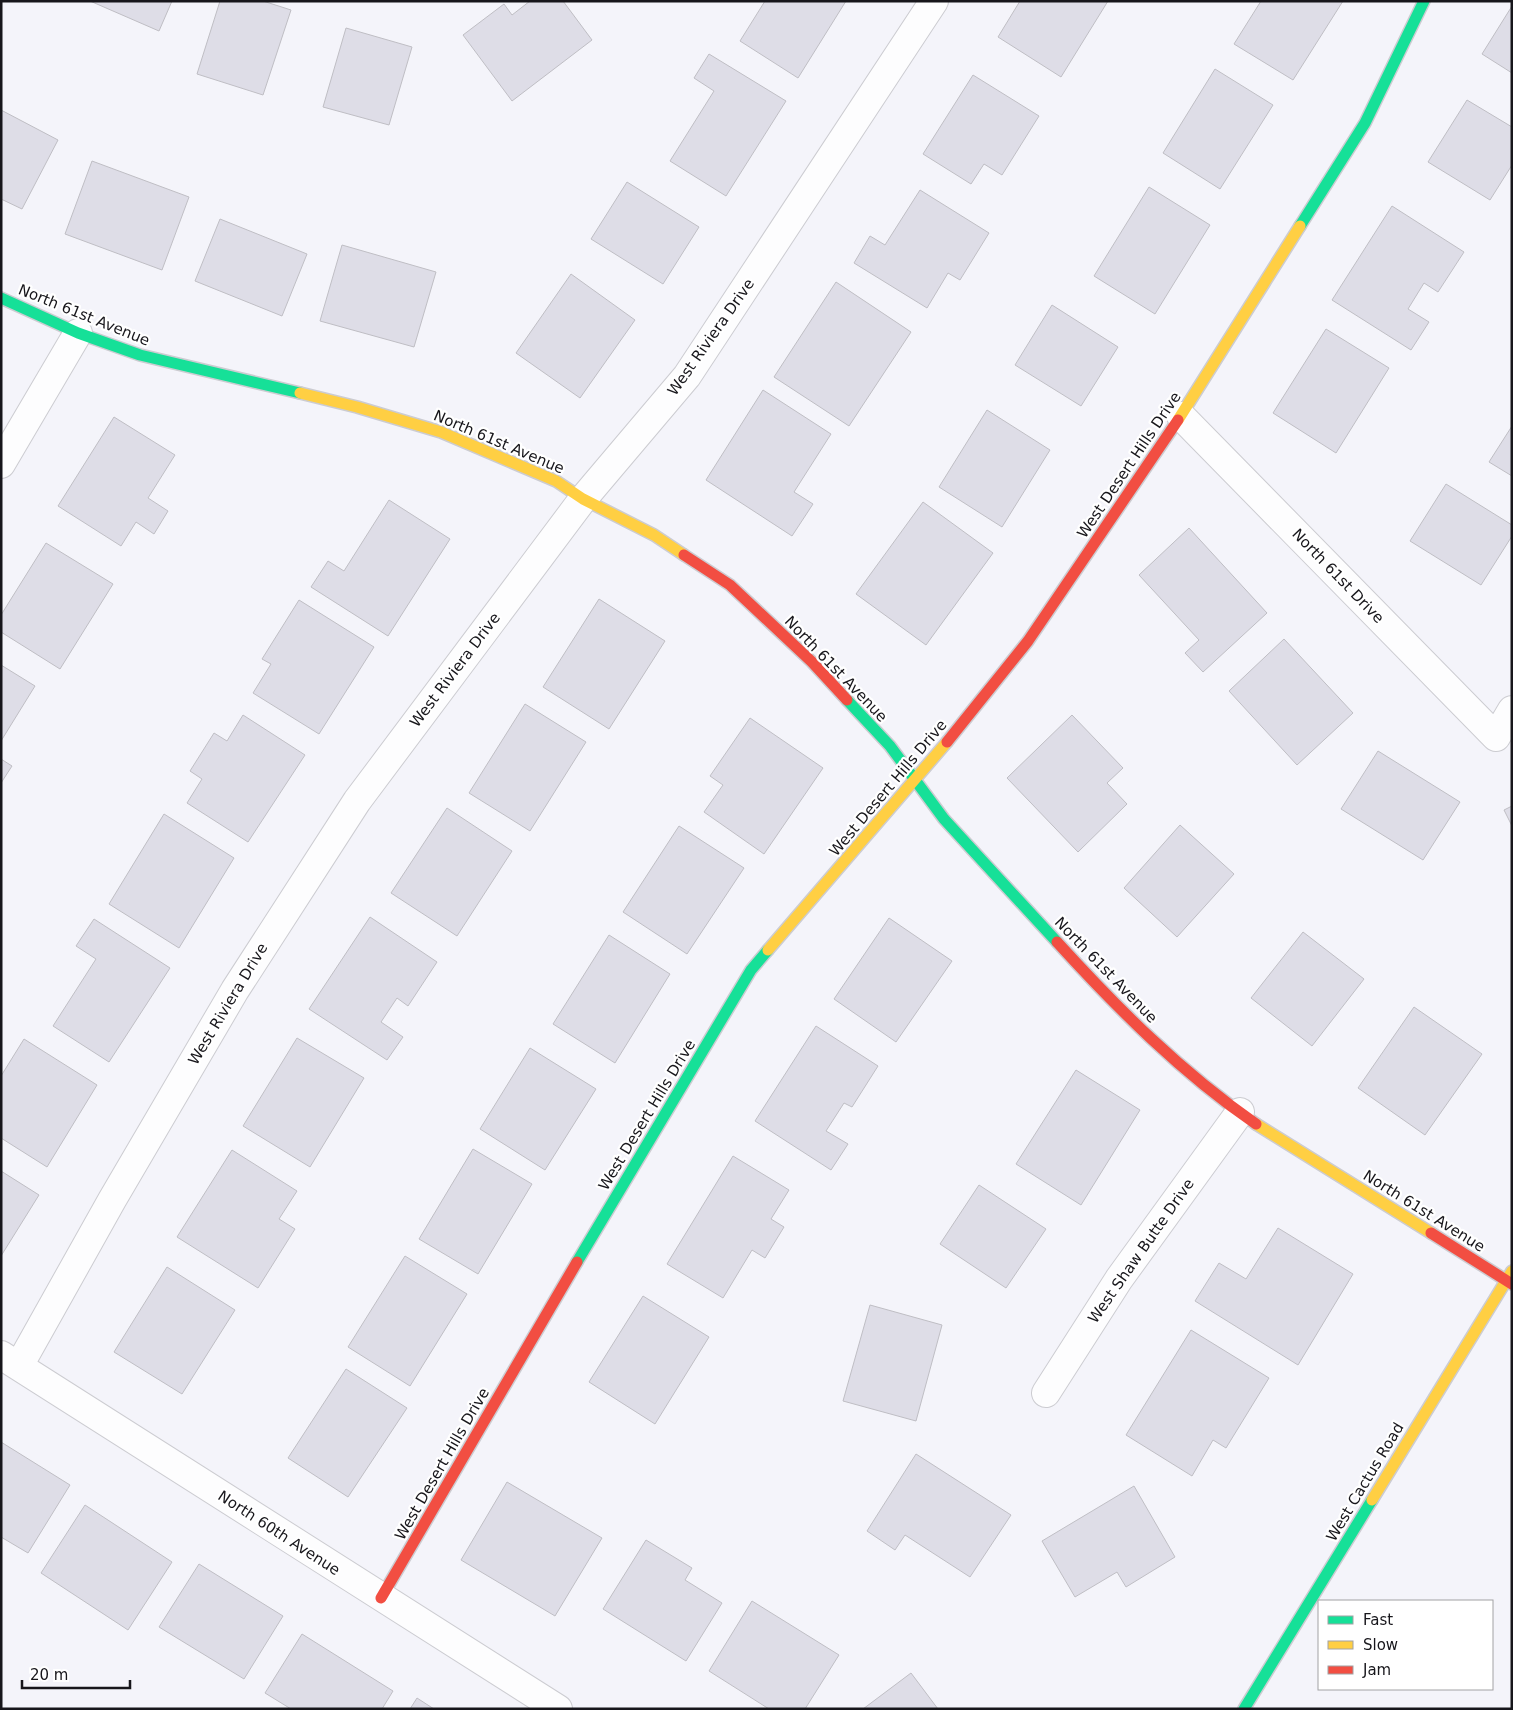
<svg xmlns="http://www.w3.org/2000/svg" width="1513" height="1710" viewBox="0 0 1513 1710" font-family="'DejaVu Sans',sans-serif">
  <rect width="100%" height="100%" fill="#f4f4fa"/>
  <!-- building -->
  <path fill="#dedde7" stroke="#bfbec4" d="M90,1H172L159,31Z
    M220,1H263L291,10L263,95L197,74Z
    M530,1H563L592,40L512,101L463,35L504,4L512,15Z
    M765,1H846L798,78L740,41Z
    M1020,1H1108L1061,77L998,37Z
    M1261,1H1343L1293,80L1234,44Z
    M1512,6V73L1482,54Z
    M346,28L412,47L389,125L323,107Z
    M709,54L786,101L726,196L670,161L714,91L694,78Z
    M1215,69L1273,105L1220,189L1163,153Z
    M973,75L1039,116L1002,175L984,164L971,184L923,154Z
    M1467,100L1512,127V165L1490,200L1428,162Z
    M1,110L58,140L22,209L1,199Z
    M92,161L189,197L162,270L65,234Z
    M627,182L699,227L663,284L591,239Z
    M1149,187L1210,225L1155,314L1094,276Z
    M920,190L989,233L960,280L948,273L927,308L854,263L870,236L885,245Z
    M1392,206L1464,252L1438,292L1424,283L1408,309L1429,322L1411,350L1332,300Z
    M220,219L307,254L282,316L195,281Z
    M342,245L436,272L414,347L320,321Z
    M571,274L635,320L580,398L516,353Z
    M836,282L911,332L849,426L774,377Z
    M1052,305L1118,347L1081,406L1015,365Z
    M1326,329L1389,368L1336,453L1273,413Z
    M763,390L831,434L794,492L813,504L792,536L706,480Z
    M987,410L1050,450L1002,527L939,487Z
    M114,417L175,455L148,498L168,511L154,534L136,522L121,546L58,506Z
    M1512,426V476L1489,462Z
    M1446,484L1512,525V536L1481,585L1410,541Z
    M389,500L450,539L388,636L311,587L328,561L344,571Z
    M923,502L993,553L926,645L856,594Z
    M1189,528L1267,613L1203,672L1185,653L1199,640L1139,575Z
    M46,543L113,584L60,669L1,632V615Z
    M599,599L665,641L609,729L543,687Z
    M299,600L374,647L319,734L253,693L271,664L262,659Z
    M1284,639L1353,713L1297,765L1229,691Z
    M1,665L35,686L1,741Z
    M525,704L586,742L530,831L469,793Z
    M243,715L305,755L248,842L187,803L202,779L190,771L214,733L227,741Z
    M1072,715L1123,768L1107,783L1127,804L1078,852L1007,778Z
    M750,718L823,768L764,854L704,812L723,785L710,776Z
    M1378,751L1460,802L1423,860L1341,809Z
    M1,759L12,766L1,783Z
    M1512,806V826L1504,810Z
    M447,808L512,851L457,936L391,893Z
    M164,814L234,858L179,948L109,904Z
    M1180,825L1234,874L1177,937L1124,888Z
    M679,826L744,868L687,954L623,912Z
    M370,917L437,962L408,1006L397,998L381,1022L403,1037L387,1060L309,1009Z
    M889,918L952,961L896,1042L834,999Z
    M94,919L170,968L109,1062L53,1026L96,959L76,946Z
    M1303,932L1364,979L1312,1046L1251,998Z
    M609,935L670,974L615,1063L553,1024Z
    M1414,1007L1482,1054L1425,1135L1358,1088Z
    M816,1026L878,1066L852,1107L844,1103L826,1131L848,1144L831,1170L755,1121Z
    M297,1038L364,1078L310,1167L243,1126Z
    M24,1039L97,1085L47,1167L1,1138V1076Z
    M530,1048L596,1089L545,1170L480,1129Z
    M1076,1070L1140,1110L1081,1205L1016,1164Z
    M473,1149L532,1184L478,1274L419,1239Z
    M232,1150L297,1191L279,1219L295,1229L258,1288L177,1237Z
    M733,1156L789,1190L771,1219L784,1227L765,1258L752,1250L723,1298L667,1264Z
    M1,1171L39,1195L1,1256Z
    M979,1185L1046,1229L1006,1288L940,1244Z
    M1278,1228L1353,1274L1298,1365L1195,1301L1219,1263L1246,1279Z
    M405,1256L467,1294L410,1386L348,1347Z
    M167,1267L235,1310L182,1394L114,1352Z
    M643,1296L709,1337L655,1424L589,1382Z
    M870,1305L942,1325L916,1421L843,1401Z
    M1191,1330L1269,1378L1226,1448L1213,1440L1192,1476L1126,1435Z
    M346,1369L407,1408L348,1497L288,1458Z
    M1,1442L70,1485L28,1553L1,1537Z
    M916,1454L1011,1515L970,1577L905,1535L895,1550L867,1531Z
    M507,1482L602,1538L555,1616L461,1560Z
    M1134,1486L1175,1557L1126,1587L1117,1572L1075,1597L1042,1541Z
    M85,1505L172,1562L128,1630L41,1573Z
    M646,1540L692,1568L685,1580L722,1603L686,1661L603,1609Z
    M199,1564L283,1616L244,1679L159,1627Z
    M752,1601L839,1655L805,1709H769L709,1671Z
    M302,1634L393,1691L382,1709H291L265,1693Z
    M911,1673L938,1709H863Z
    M417,1698L434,1709H410Z"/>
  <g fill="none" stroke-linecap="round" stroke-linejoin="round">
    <!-- street casing -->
    <g stroke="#ccccd1" stroke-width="30">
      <path id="street" d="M1181,416L1496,737L1512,710
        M1,464L78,333
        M1,1355L558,1709
        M19,1366L112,1200L235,990L357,801L583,499L687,376L934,1
        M1046,1393L1119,1279L1240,1112"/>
    </g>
    <!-- fast casing -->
    <g stroke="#ccccd1" stroke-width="14">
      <path id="fast" d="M1300,226L1365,123L1424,1
        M1,298L78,333L140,355L300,393
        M847,700L890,746L944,819L1057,942
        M577,1262L751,970L768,950
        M1244,1709L1372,1500"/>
    </g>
    <!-- slow casing -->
    <g stroke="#ccccd1" stroke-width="14">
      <path id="slow" d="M300,393L357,407L441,432L556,481L583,499L654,535L684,555
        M1178,420L1300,226
        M768,950L947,742
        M1256,1124L1431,1233
        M1372,1500L1512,1271"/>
    </g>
    <!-- jam casing -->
    <g stroke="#ccccd1" stroke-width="14">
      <path id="jam" d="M684,555L730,585L812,662L847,700
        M947,742L1028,641L1178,420
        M1057,942C1118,1009 1181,1072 1256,1124
        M1431,1233L1512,1284
        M381,1598L577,1262"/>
    </g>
    <!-- street -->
    <use href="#street" stroke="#fdfdfe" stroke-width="28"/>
    <!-- fast -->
    <use href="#fast" stroke="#16e098" stroke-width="11"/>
    <!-- slow -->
    <use href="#slow" stroke="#ffcf43" stroke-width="11"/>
    <!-- jam -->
    <use href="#jam" stroke="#f24e42" stroke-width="11"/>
  </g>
  <g text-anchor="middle" stroke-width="4.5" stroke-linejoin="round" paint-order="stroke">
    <!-- street labels -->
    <g font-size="15" fill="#17161b" stroke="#fff">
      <text transform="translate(84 315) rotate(22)" y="5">North 61st Avenue</text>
      <text transform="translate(711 337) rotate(-55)" y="5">West Riviera Drive</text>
      <text transform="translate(499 442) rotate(23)" y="5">North 61st Avenue</text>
      <text transform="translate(1129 465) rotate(-56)" y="5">West Desert Hills Drive</text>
      <text transform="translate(1338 576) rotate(46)" y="5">North 61st Drive</text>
      <text transform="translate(836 669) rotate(46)" y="5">North 61st Avenue</text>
      <text transform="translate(455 670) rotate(-53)" y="5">West Riviera Drive</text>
      <text transform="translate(888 788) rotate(-50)" y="5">West Desert Hills Drive</text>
      <text transform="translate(1106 970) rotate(46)" y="5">North 61st Avenue</text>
      <text transform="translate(228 1004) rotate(-59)" y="5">West Riviera Drive</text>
      <text transform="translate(647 1115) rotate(-59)" y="5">West Desert Hills Drive</text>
      <text transform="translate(1424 1211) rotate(32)" y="5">North 61st Avenue</text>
      <text transform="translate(1141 1251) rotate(-55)" y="5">West Shaw Butte Drive</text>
      <text transform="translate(442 1464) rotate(-60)" y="5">West Desert Hills Drive</text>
      <text transform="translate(1365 1482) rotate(-59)" y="5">West Cactus Road</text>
      <text transform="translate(279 1533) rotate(33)" y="5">North 60th Avenue</text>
    </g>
  </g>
  <!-- border -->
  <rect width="1513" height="1710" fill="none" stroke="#17161b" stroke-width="5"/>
  <!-- legend -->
  <rect x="1318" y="1600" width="175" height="90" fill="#ffffff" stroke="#a2a2a4"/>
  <rect x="1328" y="1616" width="25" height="8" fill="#16e098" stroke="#a2a2a4"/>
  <text x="1363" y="1625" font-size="15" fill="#17161b">Fast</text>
  <rect x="1328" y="1641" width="25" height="8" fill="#ffcf43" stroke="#a2a2a4"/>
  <text x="1363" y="1650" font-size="15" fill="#17161b">Slow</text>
  <rect x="1328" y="1666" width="25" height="8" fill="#f24e42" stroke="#a2a2a4"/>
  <text x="1363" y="1675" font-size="15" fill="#17161b">Jam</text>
  <!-- scale -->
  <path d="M22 1680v8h108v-8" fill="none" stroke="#17161b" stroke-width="2.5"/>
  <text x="30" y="1680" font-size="15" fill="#17161b" stroke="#ffffff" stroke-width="4" paint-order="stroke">20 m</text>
</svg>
